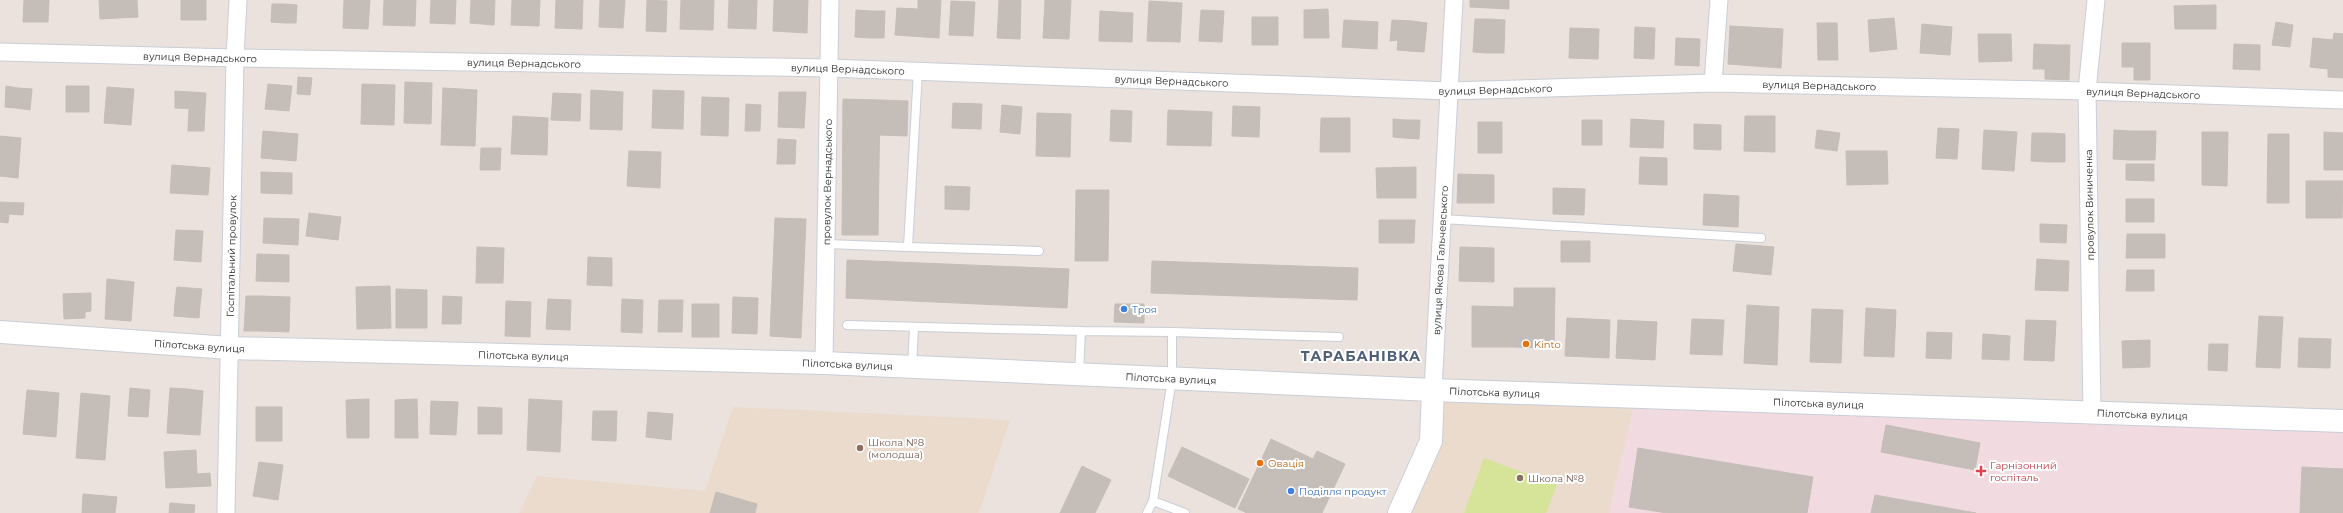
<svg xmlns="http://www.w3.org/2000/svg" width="2343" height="513" viewBox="0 0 2343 513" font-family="Montserrat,sans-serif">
  <rect width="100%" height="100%" fill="#ebe2dd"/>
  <!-- education -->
  <path fill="#ebdbcd" d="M1441,399L1634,406L1609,513H1408Z
    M733,407L1010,420L979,513H519L537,476L705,491Z"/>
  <!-- medical -->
  <path fill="#f1dbe1" d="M1634,406L2343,430V513H1609Z"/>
  <!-- pitch -->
  <path fill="#d5e499" d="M1484,458L1557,485L1546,513H1464Z"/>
  <!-- building -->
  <path fill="#c4bdb8" stroke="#c6bdb7" d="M24,0H49L48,22H23Z
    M99,0H137L138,17L100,19Z
    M181,0H206V20H181Z
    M344,0H370L368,29L343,28Z
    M384,0H416L415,26L383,25Z
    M431,0H456L455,24L430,23Z
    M471,0H495L494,25L470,23Z
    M512,0H540L539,26L511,25Z
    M556,0H583L582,29L555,28Z
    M600,0H625L623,28L599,27Z
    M647,0L667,1L666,32L646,31Z
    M681,0H714L713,30L680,29Z
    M729,0H757L756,29L728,28Z
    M774,0H808L807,33L773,31Z
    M918,0H941L939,38L895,35L897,8L918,9Z
    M999,0H1021L1020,39L997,38Z
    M1045,0H1071L1069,39L1043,38Z
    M1470,0H1509V9L1470,7Z
    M951,1L975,2L973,36L949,35Z
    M1149,1L1182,3L1180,42L1147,41Z
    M272,4H285V23L271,22Z
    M285,4L297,5L296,23H285Z
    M2216,5V29H2175L2174,6Z
    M1328,9L1329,38H1304V10Z
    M856,10L871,11L870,38L855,37Z
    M1201,10L1224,11L1222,42L1199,41Z
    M871,11H885L884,38H870Z
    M1100,11L1133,13L1132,42L1099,41Z
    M1252,17H1278V45H1252Z
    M1894,18L1897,49L1870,52L1868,20Z
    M1475,19H1488L1487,53L1473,52Z
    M1488,19L1505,20L1504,53H1487Z
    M1344,20L1378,22L1377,49L1342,47Z
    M1392,20L1412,21L1409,51L1397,50L1398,40L1390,41Z
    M1412,21L1427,23L1424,52L1409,51Z
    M2276,22L2293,25L2290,47L2272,45Z
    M1817,23H1837L1838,60H1818Z
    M1922,24L1952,27L1950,55L1920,53Z
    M1730,26L1783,29L1781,68L1728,64Z
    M1635,27L1655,28L1654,59L1634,58Z
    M1570,28L1599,29L1598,59L1569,58Z
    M2334,33L2343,34V78L2328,77V69L2310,67L2313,38L2333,40Z
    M1978,34H2011L2012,61L1979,62Z
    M1676,38L1700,39L1699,66L1675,65Z
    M2122,43H2134V67H2122Z
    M2134,43H2150V80H2134Z
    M2034,44L2056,45V62L2045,61V69H2033Z
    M2234,44L2260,45V70L2233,69Z
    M2056,45H2070L2069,80L2045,79V61L2056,62Z
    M298,77L312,78L310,95L297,94Z
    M405,82L432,83L431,124L404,123Z
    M268,84L292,86L289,111L265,109Z
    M362,84L395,85L394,125L361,124Z
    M6,86L18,88L16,108L5,107Z
    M66,86H89V112H66Z
    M107,87L134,89L131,125L104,123Z
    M18,88L32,89L30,110L16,108Z
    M443,88L477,90L475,146L441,145Z
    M591,90L623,92L622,130L590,129Z
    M653,90L684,91L683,129L652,128Z
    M175,91L206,93L205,109L175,108Z
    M779,92H806L804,128L778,127Z
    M553,93L581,94L580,121L551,120Z
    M702,97L729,98L728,136L701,135Z
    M843,99L880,100L878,235H842Z
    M880,100L908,101L907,136L879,135Z
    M953,103L982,104L981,129L952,128Z
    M746,104L761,105L760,131H745Z
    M1002,105L1022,107L1020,134L1000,132Z
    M1233,106L1260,107L1259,137L1232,136Z
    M189,109H205L204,131H188Z
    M1111,110L1132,111L1131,142L1110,141Z
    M1168,110L1212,112L1211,146L1167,145Z
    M1037,113L1071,114L1070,157L1036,156Z
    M513,116L548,118L547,155L511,154Z
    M1745,116H1775V152L1744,151Z
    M1321,118H1350V152H1320Z
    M1393,119L1405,120L1404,138L1393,137Z
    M1631,119L1664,121L1663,148L1630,147Z
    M1405,120H1420L1419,139L1404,138Z
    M1582,120H1602V145H1582Z
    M1478,122H1502V137H1478Z
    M1694,124L1721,125V150L1694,149Z
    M1938,128L1959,129L1957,159L1936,158Z
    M1817,130L1840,133L1837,151L1815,148Z
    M1984,130L2017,132L2014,171L1982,169Z
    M2114,130L2130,131V160L2113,159Z
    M263,131L298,134L296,161L261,158Z
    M2130,131H2156L2155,160H2130Z
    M2202,132H2228L2227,186L2202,185Z
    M2324,132L2343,133V170H2324Z
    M2032,133H2047L2046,162L2031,161Z
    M2047,133L2065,134V162H2046Z
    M2268,134H2289V203H2267Z
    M0,136L21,138L18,178L0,176Z
    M1478,137H1502V153H1478Z
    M778,139L796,140L795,164H777Z
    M481,148H501L500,170H480Z
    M629,151L661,152L660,188L627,186Z
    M1846,151H1887L1888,184L1847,185Z
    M1640,157L1667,158V185L1639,184Z
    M2126,164H2154V181L2126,180Z
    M172,165L210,168L208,195L170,193Z
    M1416,167V198H1377L1376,168Z
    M261,172L292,173V194L261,193Z
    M1458,174L1494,175V203H1457Z
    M2306,181H2343L2342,218H2306Z
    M945,186L970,187L969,210L945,209Z
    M1553,188L1585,189L1584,215L1553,214Z
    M1076,190H1109L1108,261H1075Z
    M1704,194L1739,196L1738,227L1703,225Z
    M2126,199H2154V222H2126Z
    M0,202L24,203L23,215L9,214L8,223L0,222Z
    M309,213L341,217L338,240L306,236Z
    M264,218L299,219L298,245L263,243Z
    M775,218L806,219L801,338L770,336Z
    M1379,220H1415L1414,243H1379Z
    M2040,224L2067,225L2066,243L2040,242Z
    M176,230L203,231L201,262L174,260Z
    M2127,234H2165V258H2126Z
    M1561,241H1590V262H1561Z
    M1736,244L1774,247L1771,275L1733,271Z
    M477,247L504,248L503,283H476Z
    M1460,247L1494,248V282L1459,281Z
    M257,254L289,255V282L256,281Z
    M588,257L612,258V286L587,285Z
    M2037,259L2069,261L2068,291L2035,290Z
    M847,260L1069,269L1067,308L846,298Z
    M1152,261L1358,268L1357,300L1151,293Z
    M2127,270H2154V291H2126Z
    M107,279L134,282L131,321L105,319Z
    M390,286L391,328L357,329L356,287Z
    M177,287L202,289L200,305L175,302Z
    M1514,288H1555L1554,348L1514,347Z
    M396,289L427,290V328H396Z
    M91,293V311L85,312V318L64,319L63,294Z
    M246,296H261L260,331H244Z
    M261,296L290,297L289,332L260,331Z
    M443,296L462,297L461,324H442Z
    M733,297L758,298L757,334L732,333Z
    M548,299L571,300L570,330L546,329Z
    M622,299L643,300L642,333L621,332Z
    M659,300H683L682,332H658Z
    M506,301L531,302L530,337L505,336Z
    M175,302L200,305L199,318L174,316Z
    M692,304H719V337H692Z
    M1115,304H1144V323L1114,322Z
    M1747,305L1779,307L1777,365L1744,363Z
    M1472,306L1514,307V347H1472Z
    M1866,308L1896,310L1894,357L1864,356Z
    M1812,309L1843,310L1841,363L1810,362Z
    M2259,316L2283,317L2280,368L2256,367Z
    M1567,318L1610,320L1609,358L1565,356Z
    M1692,319L1724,320L1722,355L1690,354Z
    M1618,320L1657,322L1655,360L1616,358Z
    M2026,320L2056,321L2054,361L2024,360Z
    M1927,332L1952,333L1951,359L1926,358Z
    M1983,334L2010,336L2009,360L1982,359Z
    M2299,338L2331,339L2330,368L2298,367Z
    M2150,340V367L2123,368L2122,341Z
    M2209,344H2228L2227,371L2208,370Z
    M130,388L150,390L148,417L128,416Z
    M170,388L187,389L183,434L167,433Z
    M187,389L203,391L200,435L183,434Z
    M27,390L59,393L56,437L23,434Z
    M81,393L110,396L105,460L76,458Z
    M369,399V438H347L346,400Z
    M417,399L418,438H395V400Z
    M529,399L562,401L560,452L527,450Z
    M431,401L458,402L456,435L430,434Z
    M256,407H282V441H256Z
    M478,407L502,408V434H478Z
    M593,411H617L616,441L592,440Z
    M648,412L673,414L671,440L646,437Z
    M1886,425L1980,443L1975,470L1881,452Z
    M1271,439L1313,459L1317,451L1345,464L1322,513H1247L1238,509Z
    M1182,447L1249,479L1235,508L1168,476Z
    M1638,448L1813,477L1807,513H1667L1629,507Z
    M196,450L197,474L210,473L211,486L166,488L164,452Z
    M259,462L283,465L278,500L253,496Z
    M1082,466L1111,480L1095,513H1060Z
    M2302,467L2343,469V513H2300Z
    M716,492L757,504L755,513H710Z
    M83,494L117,497L115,513H82Z
    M1875,495L1976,513H1871Z
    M170,503L195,505L194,513H169Z"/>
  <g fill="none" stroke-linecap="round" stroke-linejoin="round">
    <!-- lane casing -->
    <g stroke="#c8ced7" stroke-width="10">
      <path id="lane" d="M918,71L908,247L1039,251
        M1442,219L1761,238
        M827,244L908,247
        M847,325L1081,331
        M912,366L914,328
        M1079,374L1081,331L1172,332
        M1147,513L1153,501
        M1185,513L1153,501L1172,379V332L1339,337"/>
    </g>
    <!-- street casing -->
    <g stroke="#c8ced7" stroke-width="19">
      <g id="street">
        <path id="s1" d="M0,52L235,58L829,68L1449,91L1713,83L2087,91L2343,100"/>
        <path d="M1713,83L1719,0"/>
        <path id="s2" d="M824,363L830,0"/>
        <path id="s3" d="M1433,390L1454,0"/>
        <path d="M2092,411L2087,91L2096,0"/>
        <path id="s4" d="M226,513L235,58L238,0"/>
      </g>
    </g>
    <!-- secondary casing -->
    <g stroke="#c8ced7" stroke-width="24">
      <g id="secondary">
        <path id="s5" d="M0,332L230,348L824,363L1433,390L2343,421"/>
        <path d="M1399,513L1431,441L1433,390"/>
      </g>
    </g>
    <!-- lane -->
    <use href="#lane" stroke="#fff" stroke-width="8"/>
    <!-- street -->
    <use href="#street" stroke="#fff" stroke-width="17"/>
    <!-- secondary -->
    <use href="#secondary" stroke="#fff" stroke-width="22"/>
  </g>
  <!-- markers -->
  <g fill="#3f7fe0" stroke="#fff" stroke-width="1.5">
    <circle cx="1124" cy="309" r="4"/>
    <circle cx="1291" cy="491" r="4"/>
  </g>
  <g fill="#e8710a" stroke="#fff" stroke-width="1.5">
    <circle cx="1526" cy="344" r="4"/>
    <circle cx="1260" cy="463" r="4"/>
  </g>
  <g fill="#8d6e63" stroke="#fff" stroke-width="1.5">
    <circle cx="860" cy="448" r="4"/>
    <circle cx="1520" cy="478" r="4"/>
  </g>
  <path fill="#e0444e" stroke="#fff" stroke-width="1.5" d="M1979 465h4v4h4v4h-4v4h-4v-4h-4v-4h4z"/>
  <g text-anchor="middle" stroke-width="4" stroke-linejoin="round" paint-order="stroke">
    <!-- street labels -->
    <g font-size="10" fill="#2a2a2a" stroke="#fff">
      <text dy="4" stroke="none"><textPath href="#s1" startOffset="200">вулиця Вернадського</textPath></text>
      <text dy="4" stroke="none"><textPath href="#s1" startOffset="524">вулиця Вернадського</textPath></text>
      <text dy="4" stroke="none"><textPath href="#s1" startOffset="848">вулиця Вернадського</textPath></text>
      <text dy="4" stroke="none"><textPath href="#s1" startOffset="1172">вулиця Вернадського</textPath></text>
      <text dy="4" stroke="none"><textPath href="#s1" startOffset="1820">вулиця Вернадського</textPath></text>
      <text dy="4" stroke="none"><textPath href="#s1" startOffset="1496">вулиця Вернадського</textPath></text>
      <text dy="4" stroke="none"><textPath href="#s1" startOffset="2144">вулиця Вернадського</textPath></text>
      <text dy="4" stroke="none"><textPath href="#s2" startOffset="181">провулок Вернадського</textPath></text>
      <text transform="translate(2089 205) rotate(-91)" y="4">провулок Виниченка</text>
      <text dy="4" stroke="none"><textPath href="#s4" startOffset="257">Госпітальний провулок</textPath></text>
      <text dy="4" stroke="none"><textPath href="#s3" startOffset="130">вулиця Якова Гальчевського</textPath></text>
      <text dy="4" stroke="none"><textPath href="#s5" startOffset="200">Пілотська вулиця</textPath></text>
      <text dy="4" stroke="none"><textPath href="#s5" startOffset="524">Пілотська вулиця</textPath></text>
      <text dy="4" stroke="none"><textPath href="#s5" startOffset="848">Пілотська вулиця</textPath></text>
      <text dy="4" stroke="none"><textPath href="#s5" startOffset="1172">Пілотська вулиця</textPath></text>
      <text dy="4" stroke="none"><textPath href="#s5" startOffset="1496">Пілотська вулиця</textPath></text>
      <text dy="4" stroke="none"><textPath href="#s5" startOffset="1820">Пілотська вулиця</textPath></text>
      <text dy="4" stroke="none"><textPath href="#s5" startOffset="2144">Пілотська вулиця</textPath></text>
    </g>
    <!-- shop labels -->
    <g font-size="10" fill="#366cbe" stroke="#fff" text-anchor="start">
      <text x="1132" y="313">Троя</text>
      <text x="1299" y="495">Поділля продукт</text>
    </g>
    <!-- food labels -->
    <g font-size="10" fill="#c56008" stroke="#fff" text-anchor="start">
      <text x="1534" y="348">Kinto</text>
      <text x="1268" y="467">Овація</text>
    </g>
    <!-- education labels -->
    <g font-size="10" fill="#785e54" stroke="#fff" text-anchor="start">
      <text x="868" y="446">Школа №8<tspan x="868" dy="12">(молодша)</tspan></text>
      <text x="1528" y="482">Школа №8</text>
    </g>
    <!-- health labels -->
    <g font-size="10" fill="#be3a42" stroke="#fff" text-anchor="start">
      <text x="1990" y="469">Гарнізонний<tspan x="1990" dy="12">госпіталь</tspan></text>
    </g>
    <!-- district labels -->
    <g font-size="14" font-weight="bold" letter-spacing="1" fill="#4d5e77" stroke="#fff">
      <text x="1361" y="361">ТАРАБАНІВКА</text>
    </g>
  </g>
</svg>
